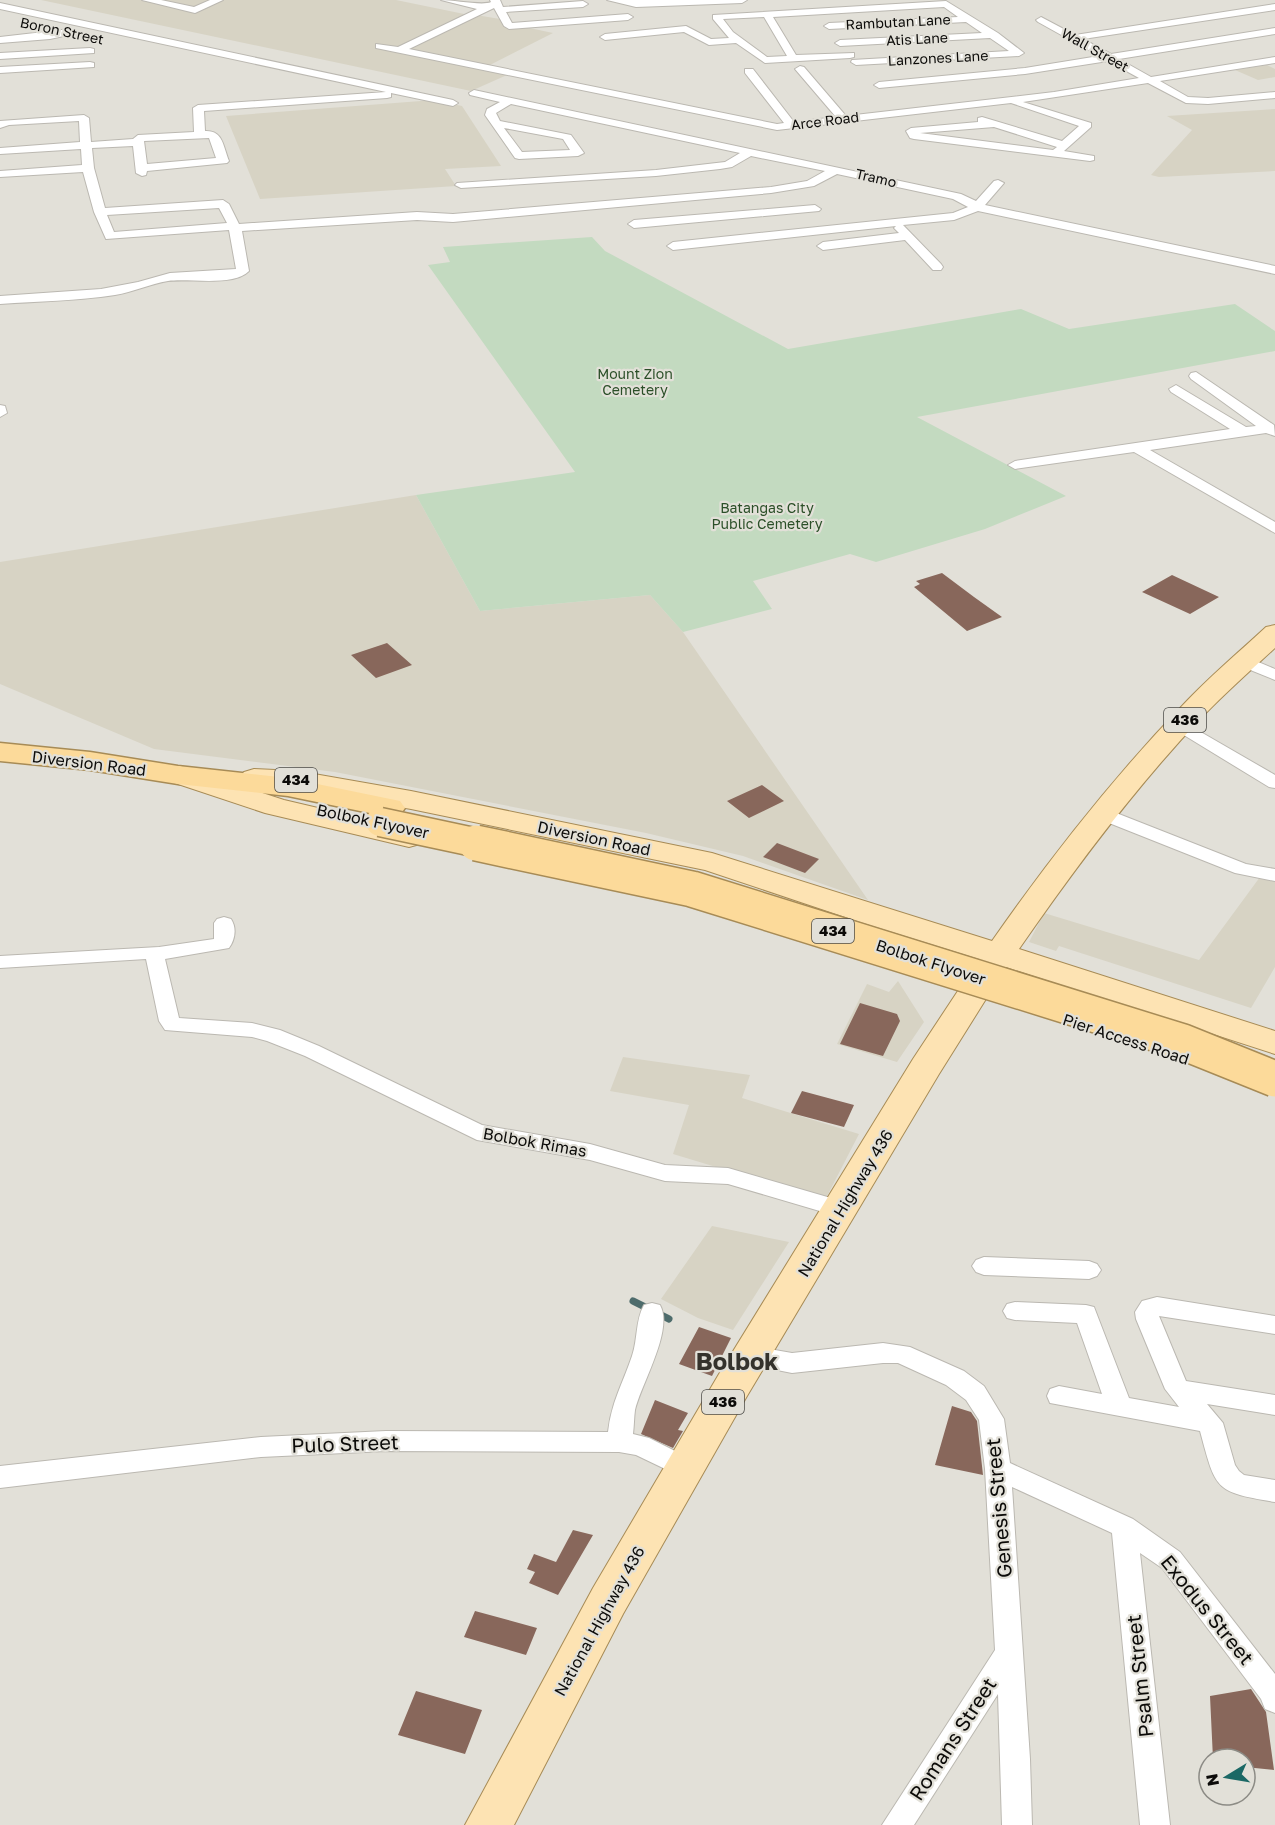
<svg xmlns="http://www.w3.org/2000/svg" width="1275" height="1825" viewBox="0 0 1275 1825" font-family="'Golos Text',sans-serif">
  <rect width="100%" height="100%" fill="#e2e0d8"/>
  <!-- built -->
  <path fill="#d7d3c4" d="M41,0H396L469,15L394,51L507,75L471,91Z
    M476,15L500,19L505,27L520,26L553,33L488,66L405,48Z
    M1267,65L1275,69V77L1258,80L1235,70Z
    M434,100L462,106L501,166L445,169L456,186L260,199L226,116Z
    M1275,109V171L1159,177L1151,175L1192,130L1167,116Z
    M416,495L480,611L650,595L683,632L868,900L743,856L646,833L335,772L154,749L0,684V562Z
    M1260,877L1275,880V967L1251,1008L1059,946L1056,951L1029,942L1044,913L1199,960Z
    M898,981L924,1022L897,1062L837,1044L867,984L889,992Z
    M623,1057L750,1075L742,1098L859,1134L825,1200L673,1154L689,1105L610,1091Z
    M712,1226L789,1242L733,1330L698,1318L661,1299Z"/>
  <!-- green -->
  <path fill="#c3dac0" d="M592,237L605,251L788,349L1021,309L1069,329L1235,304L1275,331V351L917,417L1066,496L985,529L876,562L850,554L753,581L772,609L683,632L650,595L480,611L416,495L575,472L428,265L450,262L443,247Z"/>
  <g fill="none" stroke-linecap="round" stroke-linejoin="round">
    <!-- stream -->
    <path stroke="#4e6c6c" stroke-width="7" d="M633,1301L649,1309
      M657,1313L669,1319"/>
  </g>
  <!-- building -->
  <path fill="#88675b" d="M942,573L974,597L1002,617L967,631L914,587L920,584L916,581Z
    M1172,575L1219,597L1190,614L1142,592Z
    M387,643L412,665L376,678L351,655Z
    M762,785L784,801L749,818L727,801Z
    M777,843L819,859L805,873L763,857Z
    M860,1003L897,1014L900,1021L883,1056L840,1044Z
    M802,1091L854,1105L844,1127L791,1113Z
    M699,1327L731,1338L712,1376L679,1364Z
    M655,1400L688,1413L678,1430L683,1431L673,1448L641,1434Z
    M952,1406L971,1412L977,1421L983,1475L935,1465Z
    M573,1530L593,1535L558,1595L529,1583L535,1572L527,1569L534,1554L556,1562Z
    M475,1611L537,1628L526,1655L464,1637Z
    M1251,1689L1266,1712L1274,1770L1245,1767V1759H1213L1210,1696Z
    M416,1691L482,1710L465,1754L398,1735Z"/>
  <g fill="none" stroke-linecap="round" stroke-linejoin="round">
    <!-- minor casing -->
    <g stroke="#bbb8b1" stroke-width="2">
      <path id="minor" d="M142,0H161L194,7L210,0H223L195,13Z
        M441,0C454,0 483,6 491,2L490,0H500L503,7L583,1L588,4L583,7L506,12L512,23L628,14L633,17L628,20L509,29L504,26L494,8L409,49L777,124L784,123L745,73V69H753L794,122L836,117L795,69L800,66L804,67L846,116L1054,92L1139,78L1108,61L1025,74L879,88L874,85L879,82L1025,68L1099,56L1038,22L1036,20L1041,17L1075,35L1275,4V10L1083,39L1111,54L1275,28V34L1119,59L1151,77L1275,57V63L1160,81L1188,97L1208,98L1275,92V98L1208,104L1186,103L1148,83L1023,102L1091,123V127L1064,151L1094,156V160L1090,161L914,139L910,138L906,131L911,128L978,122V118L982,117L1062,141L1079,126L1011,103L777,130L376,48V44L398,47L477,9ZM994,127L1057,147L1053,150L920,133Z
        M607,0H747L742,3L636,7Z
        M946,1L998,33L1024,53L1019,56L856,65L851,62L852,60L1009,51L990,38L840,46L835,43L840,40L982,33L966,22L829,29L824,26L829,23L958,17L944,7L773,17L796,55L854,53V57L850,58L765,63L736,43L709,45L684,32L605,40L600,37L605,34L686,26L711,39L729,38L713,19V15ZM764,17L787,56L767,57L733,32L723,19Z
        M0,3L453,100L458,103L453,106L391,93V97L387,98L204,111L205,131C223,130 223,146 229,161L227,163L147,171L146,175L142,176L136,173L133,146L92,148L94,168L105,208L223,200L229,204L239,224L417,212L453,214L771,187L807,181L825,171L751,156L732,167L720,169L656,176L461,188L455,185L457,183L656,170L725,162L740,153L511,104L496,113L500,121L571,135L584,153L578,156L519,159L515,158L485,115L487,109L500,102L470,95L469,93L474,90L961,194L976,201L994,181L998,180L1004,183L985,205L1275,266V274L978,211L954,220L903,225L941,264L943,267L941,270H933L905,240L823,250L817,246L823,242L899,233L894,228L896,226L673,250L667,246L673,242L953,213L968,207L953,199L837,174L814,186L771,193L453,222L417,220L242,231L249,271C234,287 189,278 168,281C150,284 133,292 115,295C77,301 38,301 0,304V296L101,289L138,282L170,273L236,269L229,230L106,239L94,212L83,172L0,177V171L82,165L81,149L0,154V148L80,142L79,121L9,125L0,128V121L84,115L89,118L91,142L133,139L138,135L194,132L193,108L198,105L386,92L0,9ZM504,128L563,139L570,150L522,152ZM209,138L216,158L147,164L144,141ZM219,208L227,223L114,232L107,215Z
        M70,29L73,30V34L50,39L0,43V37Z
        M90,48L94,49V53L0,59V53Z
        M90,62L94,63V67L0,73V67Z
        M815,205L821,209L819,211L634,228L628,224L634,220Z
        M1196,372L1274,425L1275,436L1266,433L1150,450L1275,522V533L1134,452L1015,469L1008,465L1015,461L1230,429L1171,392L1169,389L1176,385L1246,427L1256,426L1191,379L1189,376L1191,373Z
        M0,405L5,406L7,413L0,417Z
        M1244,656L1275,669V680L1238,665L1236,661L1238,657Z
        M1180,720L1275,775V788L1269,787L1174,729L1171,725L1174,721Z
        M1101,807L1246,864L1275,869V881L1235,873L1094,817L1092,813L1094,809Z
        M224,917L231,919C237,928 235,940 229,948L165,959L179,1018L252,1023L280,1030L319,1046L482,1125L590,1144L665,1165L728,1168L848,1203L851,1209L848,1215L840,1217L728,1184L665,1181L590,1160L477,1140L305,1056L267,1041L252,1037L165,1030L159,1021L146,959L0,968V956L159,947L214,939V923L217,919Z
        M984,1257L1089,1261L1097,1264L1101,1270L1097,1276L1089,1279L984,1275L976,1272L972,1266L976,1260Z
        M1157,1297L1275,1316V1334L1159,1316L1186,1381L1275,1395V1415L1207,1404L1223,1423L1235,1465L1239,1471L1244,1475L1275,1480V1502C1214,1492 1216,1490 1200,1431L1050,1403L1047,1396L1050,1389L1059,1386L1102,1394L1077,1323L1015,1320L1007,1318L1003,1311L1007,1304L1015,1302L1086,1305L1094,1307L1129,1398L1179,1407L1165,1389L1136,1319L1135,1312L1142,1301Z
        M652,1303L660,1305C674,1330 641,1384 635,1410C634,1417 634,1426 633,1434L649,1438L695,1461L699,1468L695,1475L686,1479L636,1455L619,1452L386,1451L261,1457L0,1488V1466L261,1437L386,1431L608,1432C611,1403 623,1383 632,1356C638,1339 635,1321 644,1305Z
        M883,1343L910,1347L964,1371L984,1386L1004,1419L1010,1463L1133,1519L1180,1552L1275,1674V1713L1265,1709L1261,1699L1162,1568L1140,1553L1170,1825H1140L1112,1533L1012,1487L1030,1759L1032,1825H1002L998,1694L914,1825H882L995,1650L985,1469L979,1420L966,1400L946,1385L898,1363H883L792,1373L743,1363L740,1356L743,1349L752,1346L792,1353Z"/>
    </g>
    <!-- primary casing -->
    <g stroke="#a78b56" stroke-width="2">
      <path id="primary" d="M1275,625V648C1251,670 1225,693 1202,717C1134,789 1075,868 1019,949L1275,1031V1054L1006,967L939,1074L747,1396L623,1614L514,1825H465L593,1588L719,1374L913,1059L979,959L863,923L705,870L411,809L297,789L244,784L239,778L244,772L254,769L297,771L411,791L712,853L992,941C1050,858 1112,779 1182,706C1208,678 1238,653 1266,627Z
        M179,766L284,800L420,832L424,838L420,844L409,847L265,813L169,781L164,775L169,769Z"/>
    </g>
    <!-- trunk casing -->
    <g stroke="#a78b56" stroke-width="3">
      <path id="trunk" d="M0,743L90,752L178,766L288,778L400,801L405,808L400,815L389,817L288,796L178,784L90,770L0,761Z"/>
    </g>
    <!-- minor -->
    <use href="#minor" fill="#fff" fill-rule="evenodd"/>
    <!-- primary -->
    <use href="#primary" fill="#fde3b3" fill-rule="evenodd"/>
    <!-- trunk -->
    <use href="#trunk" fill="#fcda9a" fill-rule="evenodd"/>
    <!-- trunk-bridge-far1 casing -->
    <g stroke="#a78b56" stroke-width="31" stroke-linecap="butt">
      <path id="trunk-bridge-far1" d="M380,822L483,844"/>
    </g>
    <!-- trunk-bridge casing -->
    <g stroke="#a78b56" stroke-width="38" stroke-linecap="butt">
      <path id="trunk-bridge" d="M476,843L692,889L1183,1042L1275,1079"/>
    </g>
    <!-- trunk-bridge-far1 -->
    <use href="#trunk-bridge-far1" stroke="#fcda9a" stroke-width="28"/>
    <!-- trunk-bridge -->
    <use href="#trunk-bridge" stroke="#fcda9a" stroke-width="35"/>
  </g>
  <g text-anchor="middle" stroke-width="4.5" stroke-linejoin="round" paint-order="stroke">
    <!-- far-street labels -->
    <g font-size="14" fill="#0c0b09" stroke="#e2e0d8">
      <text transform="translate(898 22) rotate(-3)" y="5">Rambutan Lane</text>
      <text transform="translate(62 31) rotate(12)" y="5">Boron Street</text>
      <text transform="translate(917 39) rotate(-3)" y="5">Atis Lane</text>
      <text transform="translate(1095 50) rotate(29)" y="5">Wall Street</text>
      <text transform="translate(938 58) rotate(-3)" y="5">Lanzones Lane</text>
      <text transform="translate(825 121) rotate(-7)" y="5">Arce Road</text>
      <text transform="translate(876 178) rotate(13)" y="5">Tramo</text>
    </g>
    <!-- far-park labels -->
    <g font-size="14" fill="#2b4f28" stroke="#e2e0d8">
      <text x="635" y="379">Mount Zion<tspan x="635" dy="16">Cemetery</tspan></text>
      <text x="767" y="513">Batangas City<tspan x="767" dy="16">Public Cemetery</tspan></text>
    </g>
    <!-- shield labels -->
    <g fill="#e2e0d8" stroke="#4c4b47" stroke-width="1.5">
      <rect x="1164" y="708" width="42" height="24" rx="4.5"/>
      <rect x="275" y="768" width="42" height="24" rx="4.5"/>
      <rect x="812" y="919" width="42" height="24" rx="4.5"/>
      <rect x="702" y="1390" width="42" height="24" rx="4.5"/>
    </g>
    <g font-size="15" font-weight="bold" fill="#0c0b09">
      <text x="1185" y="725">436</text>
      <text x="296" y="785">434</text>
      <text x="833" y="936">434</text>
      <text x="723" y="1407">436</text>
    </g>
    <!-- street labels -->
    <g font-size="16" fill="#0c0b09" stroke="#e2e0d8">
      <text transform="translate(89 763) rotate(7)" y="6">Diversion Road</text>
      <text transform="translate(373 821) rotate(12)" y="6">Bolbok Flyover</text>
      <text transform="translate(594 838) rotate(12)" y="6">Diversion Road</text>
      <text transform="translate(931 962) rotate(18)" y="6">Bolbok Flyover</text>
      <text transform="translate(1126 1039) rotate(18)" y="6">Pier Access Road</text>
      <text transform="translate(535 1142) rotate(10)" y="6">Bolbok Rimas</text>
      <text transform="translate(845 1203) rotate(-59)" y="6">National Highway 436</text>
      <text transform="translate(599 1621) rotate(-61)" y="6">National Highway 436</text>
    </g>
    <!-- near-street labels -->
    <g font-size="20" fill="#0c0b09" stroke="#e2e0d8">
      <text transform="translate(345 1444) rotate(-2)" y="7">Pulo Street</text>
      <text transform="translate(999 1508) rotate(-95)" y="7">Genesis Street</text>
      <text transform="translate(1207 1610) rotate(51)" y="7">Exodus Street</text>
      <text transform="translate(1140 1676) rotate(-96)" y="7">Psalm Street</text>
      <text transform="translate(953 1739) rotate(-57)" y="7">Romans Street</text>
    </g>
    <!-- near-quarter labels -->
    <g font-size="24" font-weight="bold" fill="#34322c" stroke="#e2e0d8">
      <text x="737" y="1370">Bolbok</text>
    </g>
  </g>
  <!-- north arrow -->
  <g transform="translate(1227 1777) rotate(259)"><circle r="28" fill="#e2e0d8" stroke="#8c8b85" stroke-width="1.5"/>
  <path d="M0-4.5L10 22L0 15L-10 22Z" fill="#1b6865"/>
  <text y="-9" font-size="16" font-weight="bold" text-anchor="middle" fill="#0c0b09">N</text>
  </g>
</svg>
